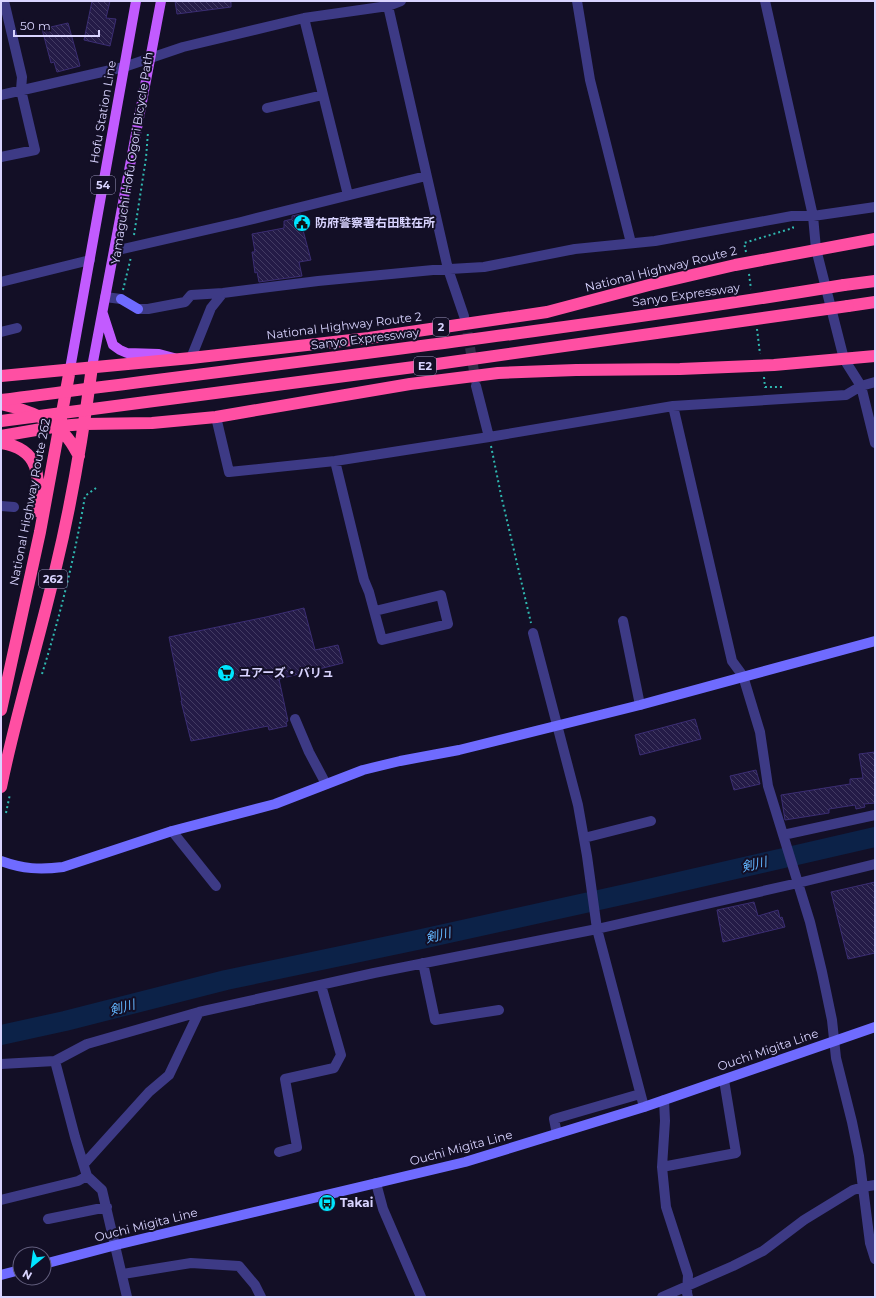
<svg xmlns="http://www.w3.org/2000/svg" width="876" height="1298" viewBox="0 0 876 1298" font-family="Montserrat,'Noto Sans JP',sans-serif">
  <defs>
    <pattern id="building-back-hatch" width="6" height="6" patternUnits="userSpaceOnUse"><rect width="6" height="6" fill="#241b47"/><path d="M-1 5l2 2M0 0l6 6M5-1l2 2" fill="none" stroke="#433b63"/></pattern>
  </defs>
  <rect width="100%" height="100%" fill="#130f26"/>
  <g fill="none" stroke-linecap="round" stroke-linejoin="round">
    <!-- river -->
    <path stroke="#0c2248" stroke-width="20" d="M1,1035L65,1021L226,980L417,940L635,892L875,837"/>
  </g>
  <!-- building -->
  <path fill="url(#building-back-hatch)" stroke="#3b2d73" d="M92,1H110L106,18L116,19L110,46L84,40Z
    M175,1H231V7L177,14Z
    M68,23L80,66L57,72L54,62L51,63L42,29Z
    M301,214L302,219H300L311,260L299,262L302,276L259,282L257,272L255,273L252,252H255L252,234L284,228V221L292,219V216Z
    M304,608L315,650L338,645L343,663L279,679L288,721L286,722L287,726L269,730L268,726L191,741L181,701H182L169,637L266,617Z
    M695,719L701,739L640,755L635,735Z
    M875,752V803L864,804L865,807L856,809L855,805L829,809V813L785,820L781,795L850,784V779L863,778L859,754Z
    M756,770L760,784L734,790L730,776Z
    M875,882V953L848,959L831,892Z
    M754,902L758,916L778,910L780,918L782,917L785,927L723,942L717,910Z"/>
  <g fill="none" stroke-linecap="round" stroke-linejoin="round">
    <!-- street-tunnel -->
    <path stroke="#312d47" stroke-width="10" stroke-dasharray="10 5" stroke-linecap="butt" d="M465,318L476,383"/>
    <!-- path -->
    <path stroke="#2fb8b0" stroke-width="2" stroke-dasharray="2 3" stroke-linecap="butt" d="M134,235L146,158L148,132
      M746,252L744,243L793,228V225
      M749,274L751,289
      M123,290L131,257
      M757,329L760,354
      M764,377L765,387H782
      M491,446L501,495L531,623
      M42,674C60,616 75,556 85,496L96,488
      M6,813L10,794"/>
    <!-- street -->
    <path stroke="#3d3a85" stroke-width="10" d="M577,1L590,80L631,243
      M765,1L813,216L816,249L844,359L861,386L875,443
      M388,6L448,269L464,316
      M304,18L348,195
      M1,95L124,67L183,47L304,18L388,6L401,1
      M267,108L323,95
      M1,157L35,150L21,90L22,77L4,1
      M114,251L241,222L426,176
      M1,282L90,260
      M105,297L121,299
      M138,309H148L185,302L191,295L223,293L318,281L433,270L484,267L575,249L655,241L792,216H813L875,207
      M1,332L17,328
      M191,358L211,308L223,293
      M476,386L489,437
      M673,406L732,661L743,676L760,732L768,786L810,922L822,972L832,1020L836,1058L852,1122L859,1156L870,1243L875,1259
      M216,417L229,472L335,461L489,437L673,406L846,395L861,386L875,382
      M335,461L364,580L369,592L382,640L448,624L441,595L375,611
      M1,506L14,507
      M623,621L640,705
      M533,633L578,805L587,856L597,929L644,1107
      M295,719L309,752L326,784
      M172,831L216,886
      M783,835L875,815
      M584,838L651,821
      M423,963L435,1020L499,1010
      M55,1061L75,1137L87,1176L102,1190L127,1297
      M1,1064L55,1061L87,1044L199,1012L374,973L597,929L798,883L875,864
      M664,1100L665,1121L662,1167L666,1207L688,1275L687,1293L688,1297
      M557,1134L554,1119L640,1094
      M279,1152L297,1147L285,1079L334,1068L341,1055L321,985
      M84,1164L149,1092L169,1075L199,1012
      M662,1167L736,1153L724,1080
      M376,1183L383,1209L421,1297
      M1,1200L78,1181L87,1176
      M48,1219L107,1207
      M123,1274L191,1263L239,1266L255,1285L261,1297
      M662,1297L733,1266L763,1251L804,1220L853,1190L863,1187L875,1185"/>
    <!-- secondary -->
    <path stroke="#6f6bff" stroke-width="10" d="M121,299L138,309
      M1,861C23,869 40,870 63,867L172,831L275,804L363,770L400,761L459,750L640,705L875,641
      M44,1264L116,1245L465,1162L644,1107L875,1027
      M1,1275L20,1270"/>
    <!-- primary -->
    <path stroke="#c25bff" stroke-width="10" d="M103,314L113,345L120,350L127,353L159,354L174,358
      M92,367L161,1
      M70,369L136,1"/>
    <!-- highway -->
    <path stroke="#ff4fa3" stroke-width="12" d="M844,285L875,281
      M848,306L875,302
      M1,376L191,358L369,338L547,312L649,285L735,265L875,239
      M1,404C24,409 49,417 65,435C71,441 75,449 79,456
      M1,436L59,426L85,424L152,423L216,417L410,384L498,373L576,370L680,369L774,365L875,356
      M1,443C42,449 39,478 37,511
      M1,710L40,532L70,369
      M1,787C16,713 39,641 56,567C72,501 83,435 92,367"/>
    <!-- highway-bridge -->
    <path stroke="#ff4fa3" stroke-width="12" d="M1,400C282,363 564,331 844,285
      M1,421L437,364L848,306"/>
  </g>
  <!-- icons -->
  <defs>
    <g id="civic-disc" transform="scale(0.9)"><circle r="9.5" fill="#00e5ff" stroke="#130f26"/><path d="M-.6-6.5H3V-4.5H.6V-3L4-1V1h2V6H-6V1h2V-1L-.6-3ZM-1.2 2.5V6h2.4V2.5Z" fill="#111"/></g>
    <g id="supermarket-disc" transform="scale(0.9)"><circle r="9.5" fill="#00e5ff" stroke="#130f26"/><path d="M-6-5.5h2.5l.6 2H6L4.5 2H-2.5L-4.4-4H-6ZM-1.5 3.2a1.3 1.3 0 1 0 .1 0ZM3 3.2a1.3 1.3 0 1 0 .1 0Z" fill="#111"/></g>
    <g id="bus-disc" transform="scale(0.9)"><circle r="9.5" fill="#00e5ff" stroke="#130f26"/><path d="M-5-6H5V4H4V6H2V4H-2V6H-4V4H-5ZM-3.5-4V0h7V-4ZM-3.5 1.2v1.5H-2V1.2ZM2 1.2v1.5H3.5V1.2Z" fill="#111"/></g>
  </defs>
  <g fill-rule="evenodd">
    <use href="#civic-disc" x="302" y="223"/>
    <use href="#supermarket-disc" x="226" y="673"/>
    <use href="#bus-disc" x="327" y="1203"/>
  </g>
  <g text-anchor="middle" stroke-width="4" stroke-linejoin="round" paint-order="stroke">
    <!-- shield labels -->
    <g fill="#130f26" stroke="#9e99be" stroke-width="1">
      <rect x="91" y="176" width="24" height="18" rx="3"/>
      <rect x="433" y="318" width="16" height="18" rx="3"/>
      <rect x="414" y="357" width="22" height="18" rx="3"/>
      <rect x="39" y="570" width="28" height="18" rx="3"/>
    </g>
    <g font-size="11" font-weight="bold" fill="#d9d4ff">
      <text x="103" y="189">54</text>
      <text x="441" y="331">2</text>
      <text x="425" y="370">E2</text>
      <text x="53" y="583">262</text>
    </g>
    <!-- street labels -->
    <g font-size="12" fill="#d9d4ff" stroke="#130f26">
      <text transform="translate(103 112) rotate(-80)" y="4">Hofu Station Line</text>
      <text transform="translate(132 158) rotate(-81)" y="4">Yamaguchi Hofu Ogori Bicycle Path</text>
      <text transform="translate(661 269) rotate(-14)" y="4">National Highway Route 2</text>
      <text transform="translate(686 295) rotate(-8)" y="4">Sanyo Expressway</text>
      <text transform="translate(344 326) rotate(-7)" y="4">National Highway Route 2</text>
      <text transform="translate(365 339) rotate(-7)" y="4">Sanyo Expressway</text>
      <text transform="translate(30 502) rotate(-79)" y="4">National Highway Route 262</text>
      <text transform="translate(768 1050) rotate(-19)" y="4">Ouchi Migita Line</text>
      <text transform="translate(461 1148) rotate(-15)" y="4">Ouchi Migita Line</text>
      <text transform="translate(146 1225) rotate(-14)" y="4">Ouchi Migita Line</text>
    </g>
    <!-- poi labels -->
    <g font-size="12" font-weight="bold" fill="#d9d4ff" stroke="#130f26" text-anchor="start">
      <text x="315" y="227">防府警察署右田駐在所</text>
      <text x="239" y="677">ユアーズ・バリュ</text>
      <text x="340" y="1207">Takai</text>
    </g>
    <!-- water labels -->
    <g font-size="13" font-style="italic" fill="#62b6ff" stroke="#130f26">
      <text transform="translate(754 864) rotate(-13)" y="5">剣川</text>
      <text transform="translate(438 935) rotate(-13)" y="5">剣川</text>
      <text transform="translate(122 1007) rotate(-15)" y="5">剣川</text>
    </g>
  </g>
  <!-- border -->
  <rect width="876" height="1298" fill="none" stroke="#d9d4ff" stroke-width="4"/>
  <!-- north arrow -->
  <g transform="translate(32 1266) rotate(209)"><circle r="19" fill="#130f26" stroke="#625e7d"/>
  <path d="M0-3L7 15L0 10L-7 15Z" fill="#00e5ff"/>
  <text y="-6" font-size="11" font-weight="bold" text-anchor="middle" fill="#d9d4ff">N</text>
  </g>
  <!-- scale -->
  <path d="M14 30v6h85v-6" fill="none" stroke="#d9d4ff" stroke-width="2"/>
  <text x="20" y="30" font-size="12" fill="#d9d4ff" stroke="#130f26" stroke-width="3" paint-order="stroke">50 m</text>
</svg>
